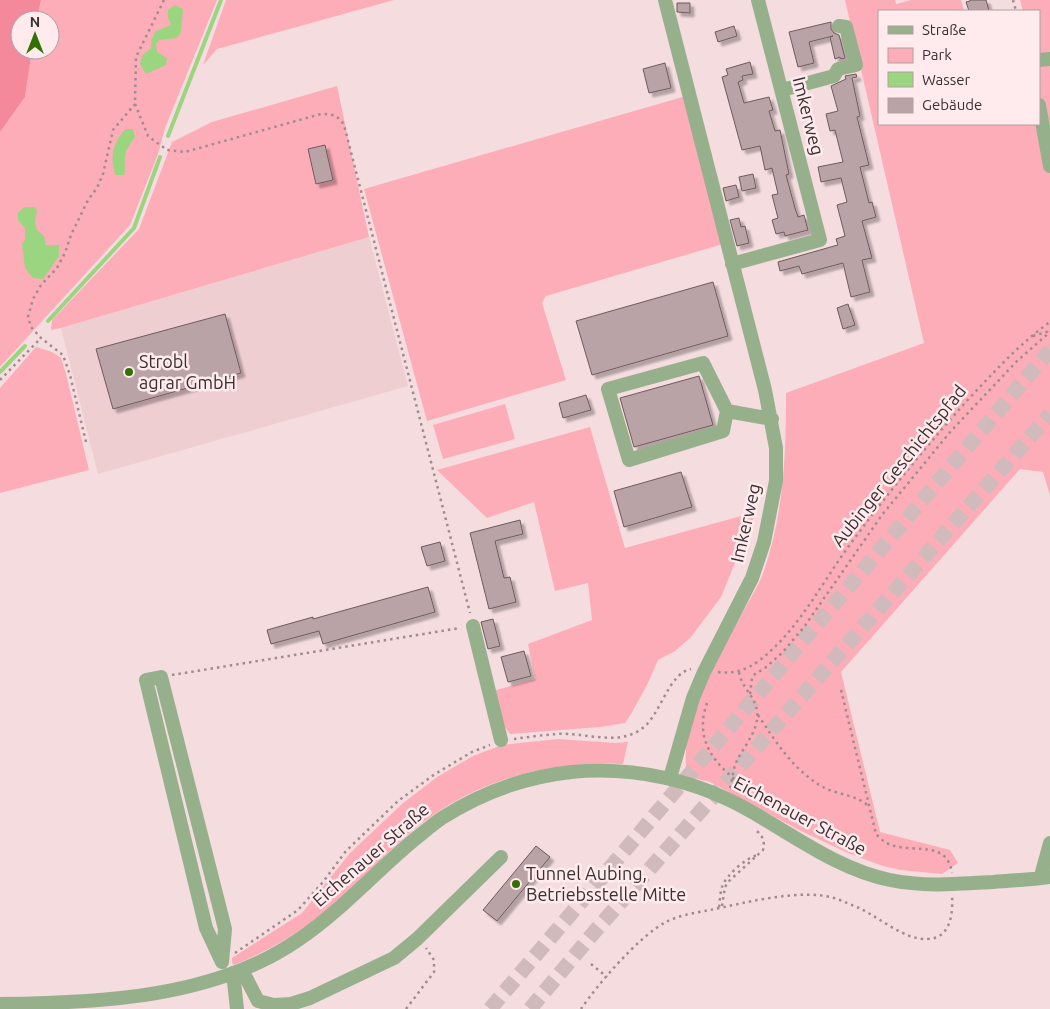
<svg xmlns="http://www.w3.org/2000/svg" width="1050" height="1009" viewBox="0 0 1050 1009" font-family="Ubuntu,sans-serif">
  <defs>
    <filter id="shadow"><feDropShadow dx="4" dy="4" stdDeviation="1" flood-color="#0004"/></filter>
  </defs>
  <rect width="100%" height="100%" fill="#f5dcdf"/>
  <!-- built -->
  <path fill="#efced1" d="M369,237L408,386L98,474L61,328Z"/>
  <!-- green -->
  <path fill="#fdadb8" d="M41,0H217L165,128L158,154L130,225L0,367V132L25,97L32,50H50V20H37Z
    M226,0H394L217,49L203,65Z
    M845,0H895L896,4L911,0H961L964,11H879V124H1039V11H1023L1020,0H1050V495L1043,472L1020,469L841,672L880,832L950,850L958,863L942,874L901,870L883,866L848,853L799,830L710,782L693,778L687,774C678,717 719,656 745,608C751,597 758,586 763,574C784,513 786,457 786,393L924,343Z
    M337,86L369,237L61,328L51,330L52,320L139,229L172,142L212,122Z
    M686,96L723,244L546,296L542,303L566,380L427,421L364,189Z
    M36,347L52,352L61,358L66,374L89,470L0,493V388Z
    M505,404L515,439L443,459L433,425Z
    M590,427L625,548L756,512L721,597L691,637L675,651L658,660L647,685L631,714L625,723L600,727L510,734L502,723L493,691L535,679L528,644L592,620L588,583L555,591L534,502L487,518L437,470Z
    M558,739L615,743L628,742L623,764C547,761 478,779 417,827C386,852 359,883 328,909C300,933 268,951 234,965L232,963V958L302,913L350,853L402,804L437,777L473,756L502,745Z"/>
  <!-- forest -->
  <path fill="#f3899a" d="M0,0H41L37,20H20V50H32L25,97L0,132Z"/>
  <!-- water -->
  <path fill="#9ad57f" d="M175,5L183,9L181,32L177,38L159,40L156,44L157,52L167,58L166,65L146,74L140,64L142,56L151,48L152,38L156,31L171,25L168,17V10Z
    M126,129H133L135,137C131,143 125,150 125,157C124,164 126,168 124,175H116C109,160 113,141 126,129Z
    M24,207H35L37,211L35,222L37,230L44,236L46,245H59V256L43,279L33,278L25,268L22,244L25,240V228L18,220V213Z"/>
  <g fill="none" stroke-linecap="round" stroke-linejoin="round">
    <!-- stream -->
    <path stroke="#9ad57f" stroke-width="4" d="M168,136L221,0
      M48,321L134,228L160,157
      M0,372L25,346"/>
  </g>
  <!-- building -->
  <path fill="#baa3a6" stroke="#6f5a5c" filter="url(#shadow)" d="M970,0H986L989,11H969L966,2L970,1Z
    M677,3H690V13L677,12Z
    M831,22V29L834,33L839,35L845,58L841,59L840,57L835,59L830,37L833,36L809,42L814,63L798,67L789,32Z
    M734,26L737,36L718,42L715,32Z
    M750,62L753,74L742,76L743,80L738,82L744,103L769,97L773,110L769,111L775,131L780,130L789,174L786,175L795,208L798,217L804,215L808,230L785,236L784,232L776,234L772,220L778,218L772,195L778,194L772,168L765,170L760,146L742,150L722,77L728,75L726,69Z
    M665,63L671,88L649,93L643,69Z
    M856,74L857,77L852,78L860,116L857,117L869,165L860,167L869,203L872,202L876,217L862,221L872,258L862,260L870,292L851,297L843,263L802,274L799,266L780,271L778,262L834,246L838,245L836,239L845,236L837,205L847,202L841,178L821,182L818,167L843,162L835,130L830,131L826,114L838,111L831,86L846,79L845,76Z
    M325,145L333,180L316,184L308,149Z
    M753,174L756,188L742,191L739,177Z
    M736,185L739,197L726,201L723,188Z
    M739,218L741,227L745,226L749,243L737,246L730,220Z
    M713,282L728,336L592,375L576,321Z
    M848,304L855,325L843,329L837,308Z
    M225,314L241,373L113,409L96,349Z
    M699,376L713,425L634,447L620,398Z
    M586,395L591,410L563,418L559,403Z
    M681,472L692,507L624,527L614,491Z
    M520,520L523,534L495,541L504,578L510,577L516,602L489,609L470,533Z
    M440,542L445,561L427,566L421,547Z
    M428,587L435,612L323,644L319,631L271,644L267,630L313,617V619Z
    M493,619L500,646L488,649L481,622Z
    M524,651L531,676L508,682L501,657Z
    M536,846L550,857L497,921L483,910Z"/>
  <g fill="none" stroke-linecap="round" stroke-linejoin="round">
    <!-- highway-tunnel -->
    <path stroke="#d0babc" stroke-width="15" stroke-dasharray="15 8" stroke-linecap="butt" d="M490,1009L1050,350
      M530,1009L596,930L1050,414"/>
    <!-- path -->
    <path stroke="#9e8c8f" stroke-width="2.5" stroke-dasharray="2.5 4" stroke-linecap="butt" d="M164,0L136,57L135,104L148,136L167,150L185,152L321,114C332,114 338,115 344,125L470,613
      M1013,0L1016,11
      M1033,336L1050,331
      M0,380L41,338
      M86,442L70,375L63,355L41,338L31,327L28,317L33,299L41,285L57,268L65,253L71,235L88,200L97,188L103,174L113,130L135,104
      M718,672C734,674 747,670 760,660C797,631 819,588 846,550C883,499 923,450 965,403C992,374 1018,345 1050,322
      M172,675L460,628
      M841,690L876,834C880,838 885,843 891,845C915,853 947,840 952,873
      M750,694L752,678L755,674L765,668L782,653L804,627L882,515L951,431L1017,361L1050,332
      M707,703C705,709 703,716 703,722C701,760 738,781 763,802
      M758,715C776,742 793,770 823,787C837,795 859,795 869,807
      M514,739C528,737 543,735 557,734C584,732 616,746 640,730C661,717 667,674 691,669
      M730,788C732,781 733,772 735,765C742,748 760,730 757,711C755,696 741,687 739,672
      M722,906L725,887L728,882L763,850C765,841 763,837 757,831
      M719,907C720,901 720,893 722,887C726,875 745,859 757,855
      M235,953L298,910L323,882L346,851L398,801L435,774L472,752L490,745
      M591,964L607,977
      M406,1009L434,972V960L426,948
      M581,1009C598,984 639,936 666,922C679,915 695,913 710,910C745,903 803,887 837,899C845,902 852,905 859,908C879,917 904,940 927,939C951,939 953,913 952,896"/>
    <!-- minor -->
    <path stroke="#97b08c" stroke-width="14" d="M665,0L765,390L776,448V481L764,542L752,578L704,672L693,698L670,778
      M1039,60L1050,59
      M782,90L834,76L838,69L856,65L846,27L839,26
      M1039,105L1050,166
      M732,264L820,240L758,0
      M727,411L723,431L629,460L608,389L703,363L727,411L772,419
      M473,626L501,740
      M161,677L225,929L222,962L206,928L146,680Z
      M1042,878V872L1050,843
      M242,970L258,1001L274,1005L291,1004L310,998L394,958L417,939L501,857
      M233,973L237,1009
      M0,1004C99,1003 214,998 298,940C341,911 375,872 415,839C424,832 433,824 442,818C481,793 525,777 571,772C634,766 697,780 752,812C796,837 840,870 890,880C924,887 958,884 993,882C1012,880 1031,880 1050,877"/>
  </g>
  <!-- markers -->
  <g fill="#347104" stroke="#ffebed" stroke-width="2">
    <circle cx="129" cy="372" r="5"/>
    <circle cx="516" cy="884" r="5"/>
  </g>
  <g text-anchor="middle" stroke-width="5" stroke-linejoin="round" paint-order="stroke">
    <!-- street labels -->
    <g font-size="18" fill="#3a3031" stroke="#ffebed">
      <text transform="translate(808 116) rotate(76)" y="6">Imkerweg</text>
      <text transform="translate(899 466) rotate(-51)" y="6">Aubinger Geschichtspfad</text>
      <text transform="translate(746 523) rotate(-77)" y="6">Imkerweg</text>
      <text transform="translate(800 816) rotate(28)" y="6">Eichenauer Straße</text>
      <text transform="translate(371 855) rotate(-41)" y="6">Eichenauer Straße</text>
    </g>
    <!-- poi labels -->
    <g font-size="18" fill="#3a3031" stroke="#ffebed" text-anchor="start">
      <text x="139" y="368">Strobl<tspan x="139" dy="21">agrar GmbH</tspan></text>
      <text x="526" y="880">Tunnel Aubing,<tspan x="526" dy="21">Betriebsstelle Mitte</tspan></text>
    </g>
  </g>
  <!-- legend -->
  <rect x="878" y="10" width="162" height="115" fill="#ffebed" stroke="#b0a0a2"/>
  <rect x="888" y="26" width="25" height="8" fill="#97b08c" stroke="#b0a0a2"/>
  <text x="922" y="35" font-size="15" fill="#3a3031">Straße</text>
  <rect x="888" y="48" width="25" height="15" fill="#fdadb8" stroke="#b0a0a2"/>
  <text x="922" y="60" font-size="15" fill="#3a3031">Park</text>
  <rect x="888" y="72" width="25" height="15" fill="#9ad57f" stroke="#b0a0a2"/>
  <text x="922" y="85" font-size="15" fill="#3a3031">Wasser</text>
  <rect x="888" y="98" width="25" height="15" fill="#baa3a6" stroke="#b0a0a2"/>
  <text x="922" y="110" font-size="15" fill="#3a3031">Gebäude</text>
  <!-- north arrow -->
  <g transform="translate(35 35)"><circle r="24" fill="#ffebed" stroke="#b0a0a2"/>
  <path d="M0-4L9 19L0 12L-9 19Z" fill="#347104"/>
  <text y="-8" font-size="14" font-weight="bold" text-anchor="middle" fill="#3a3031">N</text>
  </g>
</svg>
